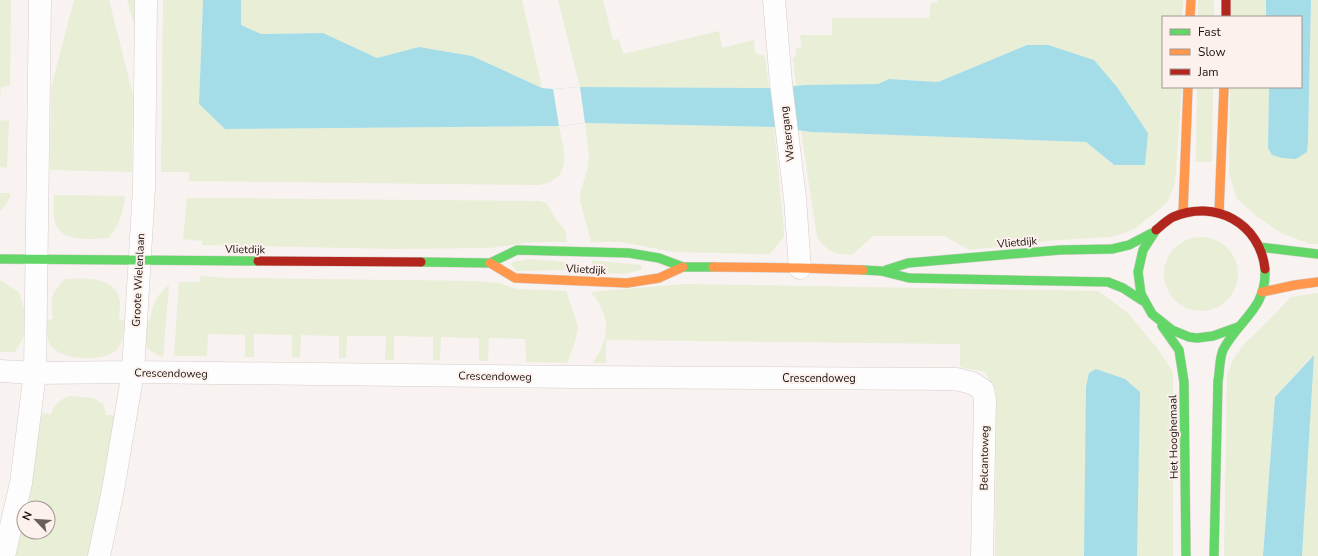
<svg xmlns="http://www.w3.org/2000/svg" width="1318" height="556" viewBox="0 0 1318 556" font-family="'Nunito Sans',sans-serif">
  <rect width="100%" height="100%" fill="#f8f2f0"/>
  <!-- green -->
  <path fill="#e9eed7" d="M0,0H11L10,86L1,87L0,97Z
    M74,0H109L133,95L132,172L50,170L51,88Z
    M127,0H137L136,26L134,24Z
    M163,0H203L199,104L225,129L559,126C564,151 574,180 538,185L189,181V172H161Z
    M241,0H522L542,88L472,56L419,47L377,58L323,33L261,34L241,25Z
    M558,0H603L613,40L619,39L623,54L719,31L722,48L754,40L755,53L765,56L769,88L580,87Z
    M937,0H1183L1182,17H1163V87H1182L1175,183L1167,203L1133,230L1111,237L1057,240L969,250L944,236H873L852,255C834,254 827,252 817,237L801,131L811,132L1086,142L1113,165L1148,133L1117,87L1094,60L1027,45L938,82L889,79L878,84L796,86L793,58L796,56V49L802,47L800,35H832V18H929L931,2L937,3Z
    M1198,0H1214V17H1198Z
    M1231,0H1266V17H1231Z
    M1311,0H1318V244H1310L1281,233L1255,215L1236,197L1229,172L1230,87H1269L1268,148L1305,153L1307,151L1308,143Z
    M1197,87H1213L1212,162H1196Z
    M0,120L9,121L7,168L0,167Z
    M585,123L774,127L784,231V237L770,254L674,252L621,242H591L580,200L581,190L587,171L589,155Z
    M0,193H11L6,205L0,211Z
    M54,195L125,196C123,213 119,225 109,238C90,239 57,244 54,217C53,210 54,202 54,195Z
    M187,198L541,201L547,204L556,220L565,230L567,242H533L489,248L394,249L202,245V241L183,239Z
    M1164 274a37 37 0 1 1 74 0a37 37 0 1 1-74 0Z
    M530,259L566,262V270L516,271L511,264L513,262Z
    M592,260L641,265L642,267L640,270L625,274L592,273Z
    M201,276L225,278L477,281L499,283L517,289L566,291L578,326L577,332L575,342L567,363L526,362L525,339L489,338L488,361H479V338L441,337L440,360H433V337L394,336V360H385L386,336H347L346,358H339V336L301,335L300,358L292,357V335L254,334V357H245V335L208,334L207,356H174L179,282H199Z
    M65,279C83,278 117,275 120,302C120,308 119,315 119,321L124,320C124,328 124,337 120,345C111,364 60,362 50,344C46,336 46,329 46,320L53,319C51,299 50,294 65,279Z
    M0,280L19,292L24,309L25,335L15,352H0Z
    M684,284L1098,291L1127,312L1157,348L1173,372V556H995L996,392L985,372L960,367V344L606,340V363H592C605,347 611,326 601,307C599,302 594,297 591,292Z
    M169,285L163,357C141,348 143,343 146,321H150C153,304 155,297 169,285Z
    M1318,293V556H1302L1313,355L1275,397L1263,556H1224L1227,375L1234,358L1245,343L1261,328L1291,297Z
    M69,396L93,398L103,404L106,415H115L89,556H14L24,517V532H48V508H26L42,413L51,414C54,404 60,400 69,396Z"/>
  <!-- water -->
  <path fill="#a4dde8" d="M203,0H241V25L261,34L323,33L377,58L419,47L472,56L542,88L553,89L580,87L769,88L806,85L878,84L889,79L938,82L1027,45H1048L1094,60L1117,87L1148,133L1145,165H1114L1086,142L811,132L774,127L585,123L559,126L225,129L199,104Z
    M1266,0H1311L1308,143L1307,152L1296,159L1282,158L1272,155L1268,148L1269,87H1301V17H1266Z
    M1314,355L1302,556H1263L1275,397Z
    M1096,369L1125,379L1140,392L1137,556H1084L1086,387L1089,373Z"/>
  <!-- pier -->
  <path fill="#f8f2f0" d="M580,87L585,123L559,126L553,89Z"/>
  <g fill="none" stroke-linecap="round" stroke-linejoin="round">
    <!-- street casing -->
    <g stroke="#d5cdca" stroke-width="23">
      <path id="street" d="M774,0L781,83L795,198L800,268
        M0,371L35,373L133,372L577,377L956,379L972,383L983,390L985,400L982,556
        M4,556L21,483L35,373L40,0
        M99,556L113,490L133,372L144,188L146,0"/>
    </g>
    <!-- fast casing -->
    <g stroke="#d5cdca" stroke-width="10">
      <path id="fast" d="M1156,230L1143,250L1138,272L1141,294L1152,314L1172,330L1189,337L1197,338L1213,336L1238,327
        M1259,247L1318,254
        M0,259L258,261
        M421,262L490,263L517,250L629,253L659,258L683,267H713
        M863,270L881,271L909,278L1108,282L1123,288L1143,301
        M886,270L908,263L1060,250L1112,249L1129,245L1152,233
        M1162,326L1179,350L1184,382L1186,556
        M1214,556L1218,381C1220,371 1219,360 1223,350C1239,319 1267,309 1265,269"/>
    </g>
    <!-- slow casing -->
    <g stroke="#d5cdca" stroke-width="10">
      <path id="slow" d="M1190,17L1191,0
        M1183,213L1188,87
        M1219,213L1224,87
        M490,263L515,278L627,283L659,278L683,267
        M713,267L800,268L863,270
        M1262,292L1295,285L1318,282"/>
    </g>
    <!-- jam casing -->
    <g stroke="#d5cdca" stroke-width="10">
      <path id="jam" d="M1226,0V17
        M1156,230C1161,226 1167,220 1173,217C1215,199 1260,223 1265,269
        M258,261L421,262"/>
    </g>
    <!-- street -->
    <use href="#street" stroke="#fefdfd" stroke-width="22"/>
    <!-- fast -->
    <use href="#fast" stroke="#63d668" stroke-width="9"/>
    <!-- slow -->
    <use href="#slow" stroke="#ff974d" stroke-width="9"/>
    <!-- jam -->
    <use href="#jam" stroke="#b3261e" stroke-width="9"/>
  </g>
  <g text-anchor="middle" stroke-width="4" stroke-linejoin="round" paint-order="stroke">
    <!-- street labels -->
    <g font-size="11" fill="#1a110d" stroke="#fcf1ed">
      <text transform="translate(787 134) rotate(-97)" y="4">Watergang</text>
      <text transform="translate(1017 242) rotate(-5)" y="4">Vlietdijk</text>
      <text transform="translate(245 249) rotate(1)" y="4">Vlietdijk</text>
      <text transform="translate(586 269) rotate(3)" y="4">Vlietdijk</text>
      <text transform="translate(138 280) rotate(-87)" y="4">Groote Wielenlaan</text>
      <text transform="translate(171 373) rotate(1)" y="4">Crescendoweg</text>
      <text transform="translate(495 376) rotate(1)" y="4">Crescendoweg</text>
      <text x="819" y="382">Crescendoweg</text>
      <text transform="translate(1173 437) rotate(-91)" y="4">Het Hooghemaal</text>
      <text transform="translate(984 458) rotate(-89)" y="4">Belcantoweg</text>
    </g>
  </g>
  <!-- legend -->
  <rect x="1162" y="16" width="140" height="72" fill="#fcf1ed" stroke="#a29793"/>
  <rect x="1170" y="29" width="20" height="6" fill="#63d668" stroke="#a29793"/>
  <text x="1198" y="36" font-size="12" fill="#1a110d">Fast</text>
  <rect x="1170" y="49" width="20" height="6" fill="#ff974d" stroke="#a29793"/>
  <text x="1198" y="56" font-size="12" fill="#1a110d">Slow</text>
  <rect x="1170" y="69" width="20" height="6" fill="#b3261e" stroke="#a29793"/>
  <text x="1198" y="76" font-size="12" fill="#1a110d">Jam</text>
  <!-- north arrow -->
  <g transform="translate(36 520) rotate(295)"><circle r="19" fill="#fcf1ed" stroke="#a29793"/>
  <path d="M0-3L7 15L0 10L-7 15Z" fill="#68605c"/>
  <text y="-6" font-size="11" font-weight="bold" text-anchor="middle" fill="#1a110d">N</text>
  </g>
</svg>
